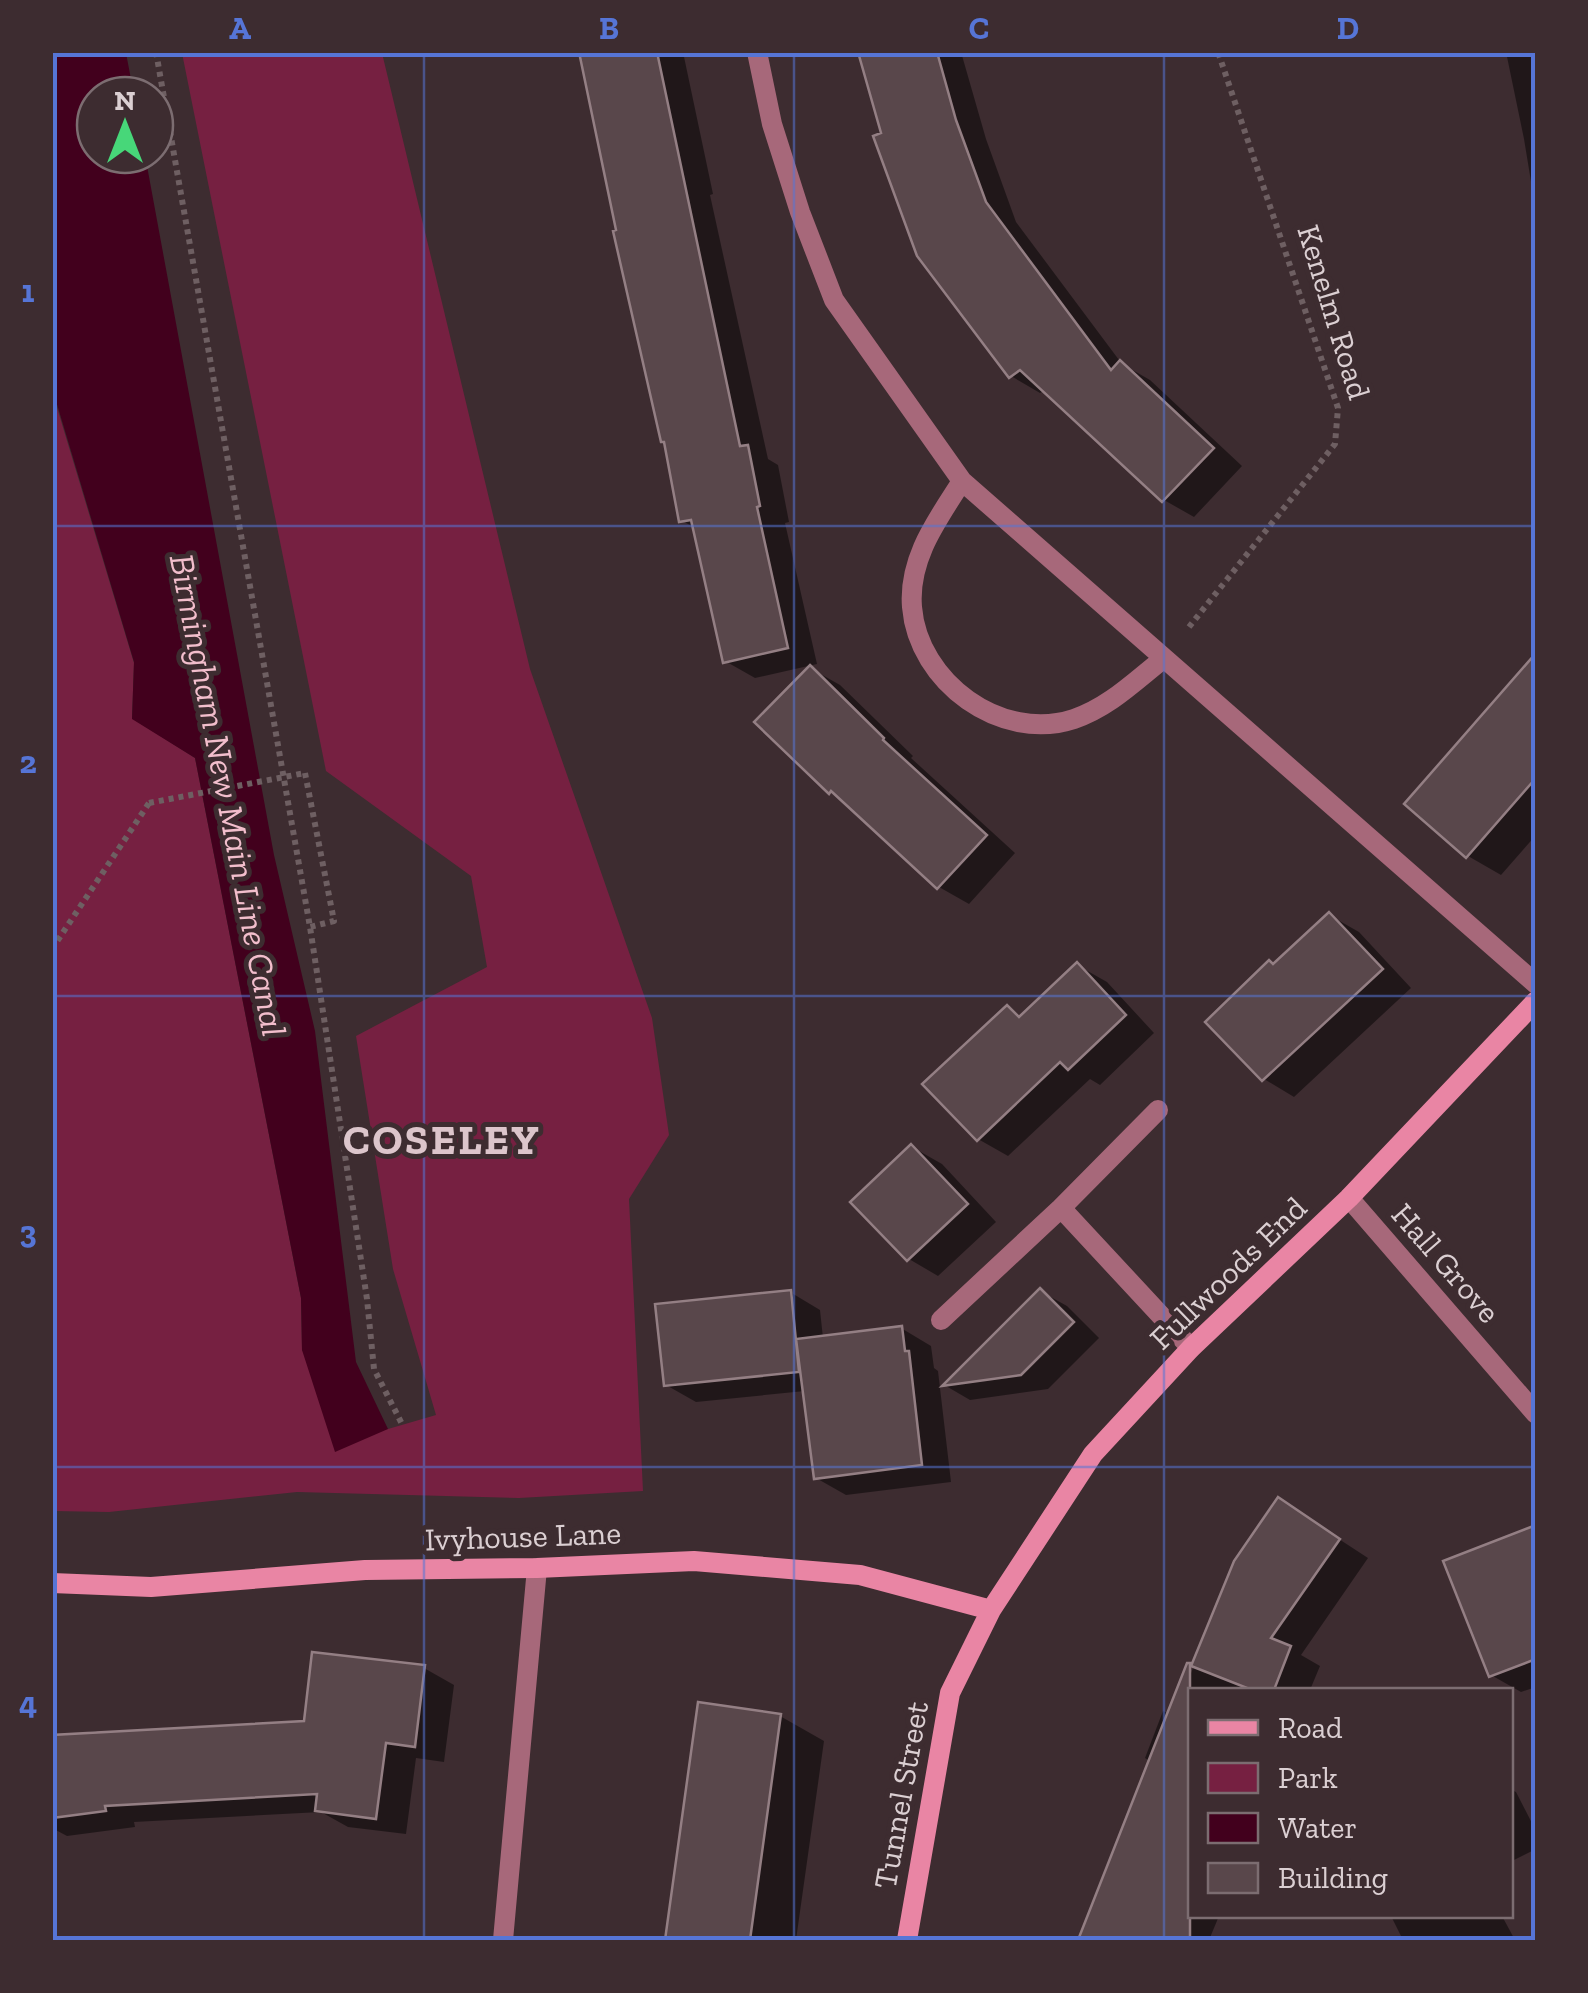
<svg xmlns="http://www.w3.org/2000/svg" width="1588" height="1993" viewBox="0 0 1588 1993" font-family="'Zilla Slab',serif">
  <rect width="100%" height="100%" fill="#3d2c30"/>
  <!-- green -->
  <path fill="#762041" d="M182,53H382L530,669L652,1018L669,1135L629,1199L643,1491L519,1498L297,1492L109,1512L53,1511L52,391L134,663L132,718L195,758L301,1298L302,1350L356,1434L388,1429L436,1415L393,1269L356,1036L487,967L471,876L326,771Z"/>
  <!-- water -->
  <path fill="#42001d" d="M52,53H126L134,95H95V155H145L274,855L315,1031L356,1362L388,1429L335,1452L302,1350L301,1298L195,758L132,719L134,662L53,391Z"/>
  <!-- shadow -->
  <path fill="#0007" d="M581,52H683L713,194L710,195L768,459L778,465L789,522L785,523L817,664L755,678L725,661L695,528L681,520Z
    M861,52H961L986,139L1016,222L1122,364L1150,380L1242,466L1194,517L1164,500L1045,390L1040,393L1011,376L884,134Z
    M1506,52H1536V212L1524,139Z
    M1536,656V835L1501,875L1468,856Z
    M810,668L840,685L913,756L911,758L1015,853L969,904L939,887L844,800L830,792Z
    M1329,915L1359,932L1411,988L1294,1097L1264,1079L1208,1022Z
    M1077,965L1107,982L1154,1033L1100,1085L1090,1079L1008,1156L978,1139L1007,1008L1022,1017Z
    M912,1147L942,1164L996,1222L938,1276L909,1259Z
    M1040,1291L1067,1306L1099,1338L1048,1389L970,1400L946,1386Z
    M790,1292L820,1310L823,1338L901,1328L931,1346L934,1368L938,1371L951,1482L846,1495L816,1478L805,1391L696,1402L666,1385Z
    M1279,1500L1368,1558L1301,1655L1320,1666L1310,1690H1190V1916H1219L1209,1940H1079L1151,1762L1145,1758L1163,1711L1174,1715L1236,1562Z
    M1536,1535V1687L1521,1692L1491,1675Z
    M424,1668L454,1685L444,1762L416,1758L406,1834L348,1827L321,1812L134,1822L135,1827L67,1836L52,1828V1736L96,1731L102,1735L306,1723Z
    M780,1716L824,1741L796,1940H675L668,1937Z
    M1510,1789L1516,1792L1536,1831V1849L1510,1862Z
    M1391,1916H1502L1515,1940H1403Z"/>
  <!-- building -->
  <path fill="#59474b" stroke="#947f84" stroke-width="2.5" d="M579,52H657L740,446L748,445L760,506L757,507L788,648L723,663L691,520L679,522L664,442H661L613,231L616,230Z
    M858,52H937L956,120L986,202L1111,370L1120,360L1214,448L1162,502L1020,370L1009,378L917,256L873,136L881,133Z
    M1536,653V778L1466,858L1404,804Z
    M810,665L884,738L883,740L987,835L937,889L831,791L829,794L754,722Z
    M1329,912L1383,969L1262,1081L1205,1022L1269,960L1273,964Z
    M1077,962L1126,1015L1068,1070L1060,1062L977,1141L922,1084L1007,1005L1019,1017Z
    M911,1144L968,1204L907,1261L850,1202Z
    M1040,1288L1074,1322L1021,1375L942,1386Z
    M791,1290L799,1372L664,1386L655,1304Z
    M902,1326L905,1351H909L922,1465L814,1479L796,1339Z
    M1278,1497L1340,1539L1271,1638L1291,1646L1274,1690H1252L1191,1666L1234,1561Z
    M1536,1525V1659L1489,1677L1443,1561Z
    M312,1652L425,1665L415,1747L386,1743L376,1819L315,1811L317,1794L105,1806L106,1811L52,1818V1735L304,1721Z
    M1187,1663H1190V1940H1078Z
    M698,1702L781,1714L750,1940H665Z"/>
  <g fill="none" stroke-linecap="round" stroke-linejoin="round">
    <!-- path -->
    <path stroke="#6e5f62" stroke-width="6" stroke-dasharray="5 5" stroke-linecap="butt" d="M156,52L310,927L367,1299L374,1369L403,1426
      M1189,627L1335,444L1338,408L1218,52
      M305,773L334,921L310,927
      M52,949L149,803"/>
    <!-- street -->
    <path stroke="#a7687a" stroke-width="20" d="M757,52L772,124L800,212L834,300L962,481L1536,984
      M962,481C938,519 908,558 912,607C918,682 1001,743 1074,719C1109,707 1134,682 1163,659
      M1349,1198L1536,1414
      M1061,1208L1191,1348
      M941,1320L1061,1208L1158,1110
      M503,1940L537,1568"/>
    <!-- secondary -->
    <path stroke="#e985a4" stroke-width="20" d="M52,1583L151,1587L365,1570L537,1568L694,1561L860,1575L991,1610
      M907,1940L950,1693L991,1610L1093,1454L1191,1348L1349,1198L1536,1001"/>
    <!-- path-bridge -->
    <path stroke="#6e5f62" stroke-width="6" stroke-dasharray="5 5" stroke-linecap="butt" d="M149,803L305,773"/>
  </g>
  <!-- grid -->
  <path fill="none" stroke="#5675d6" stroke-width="2.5" stroke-opacity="0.55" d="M424,52V1940M794,52V1940M1164,52V1940M52,526H1536M52,996H1536M52,1467H1536"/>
  <g text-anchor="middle" stroke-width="10" stroke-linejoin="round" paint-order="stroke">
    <!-- street labels -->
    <g font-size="32" fill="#dbcfd2" stroke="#3d2c30">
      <text transform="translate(1334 312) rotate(73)" y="11">Kenelm Road</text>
      <text transform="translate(1446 1263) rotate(49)" y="11">Hall Grove</text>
      <text transform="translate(1228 1273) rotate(-44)" y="11">Fullwoods End</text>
      <text transform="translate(523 1536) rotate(-2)" y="11">Ivyhouse Lane</text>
      <text transform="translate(901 1795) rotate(-80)" y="11">Tunnel Street</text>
    </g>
    <!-- water labels -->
    <g font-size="35" font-style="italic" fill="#f2becc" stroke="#3d2c30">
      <text transform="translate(228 795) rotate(79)" y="12">Birmingham New Main Line Canal</text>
    </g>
    <!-- district labels -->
    <g font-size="42" font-weight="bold" letter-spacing="2.5" fill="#dcc5cb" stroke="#3d2c30">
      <text x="442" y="1154">COSELEY</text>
    </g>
  </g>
  <!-- border -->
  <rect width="1588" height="1993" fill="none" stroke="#3d2c30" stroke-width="110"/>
  <!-- legend -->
  <rect x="1188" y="1688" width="325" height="230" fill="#3d2c30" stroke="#7c6d71" stroke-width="2.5"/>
  <rect x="1208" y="1720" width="50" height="15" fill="#e985a4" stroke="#7c6d71" stroke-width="2.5"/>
  <text x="1278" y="1738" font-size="30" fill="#dbcfd2">Road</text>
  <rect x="1208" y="1763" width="50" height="30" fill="#762041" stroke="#7c6d71" stroke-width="2.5"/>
  <text x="1278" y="1788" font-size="30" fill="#dbcfd2">Park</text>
  <rect x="1208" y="1813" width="50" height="30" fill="#42001d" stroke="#7c6d71" stroke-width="2.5"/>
  <text x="1278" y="1838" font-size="30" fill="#dbcfd2">Water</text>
  <rect x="1208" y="1863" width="50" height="30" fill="#59474b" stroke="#7c6d71" stroke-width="2.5"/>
  <text x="1278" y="1888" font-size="30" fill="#dbcfd2">Building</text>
  <!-- north arrow -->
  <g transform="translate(125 125)"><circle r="48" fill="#3d2c30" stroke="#7c6d71" stroke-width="2.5"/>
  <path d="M0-8L18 38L0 25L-18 38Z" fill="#47d779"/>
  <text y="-15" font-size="28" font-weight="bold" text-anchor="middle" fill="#dbcfd2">N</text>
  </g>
  <rect x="55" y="55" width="1478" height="1883" fill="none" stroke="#5675d6" stroke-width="4"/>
  <g font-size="32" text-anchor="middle" font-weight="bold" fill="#5675d6">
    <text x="240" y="39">A</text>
    <text x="609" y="39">B</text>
    <text x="979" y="39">C</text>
    <text x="1348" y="39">D</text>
    <text x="28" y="302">1</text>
    <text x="28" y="773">2</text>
    <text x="28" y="1243">3</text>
    <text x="28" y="1714">4</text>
  </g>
</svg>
